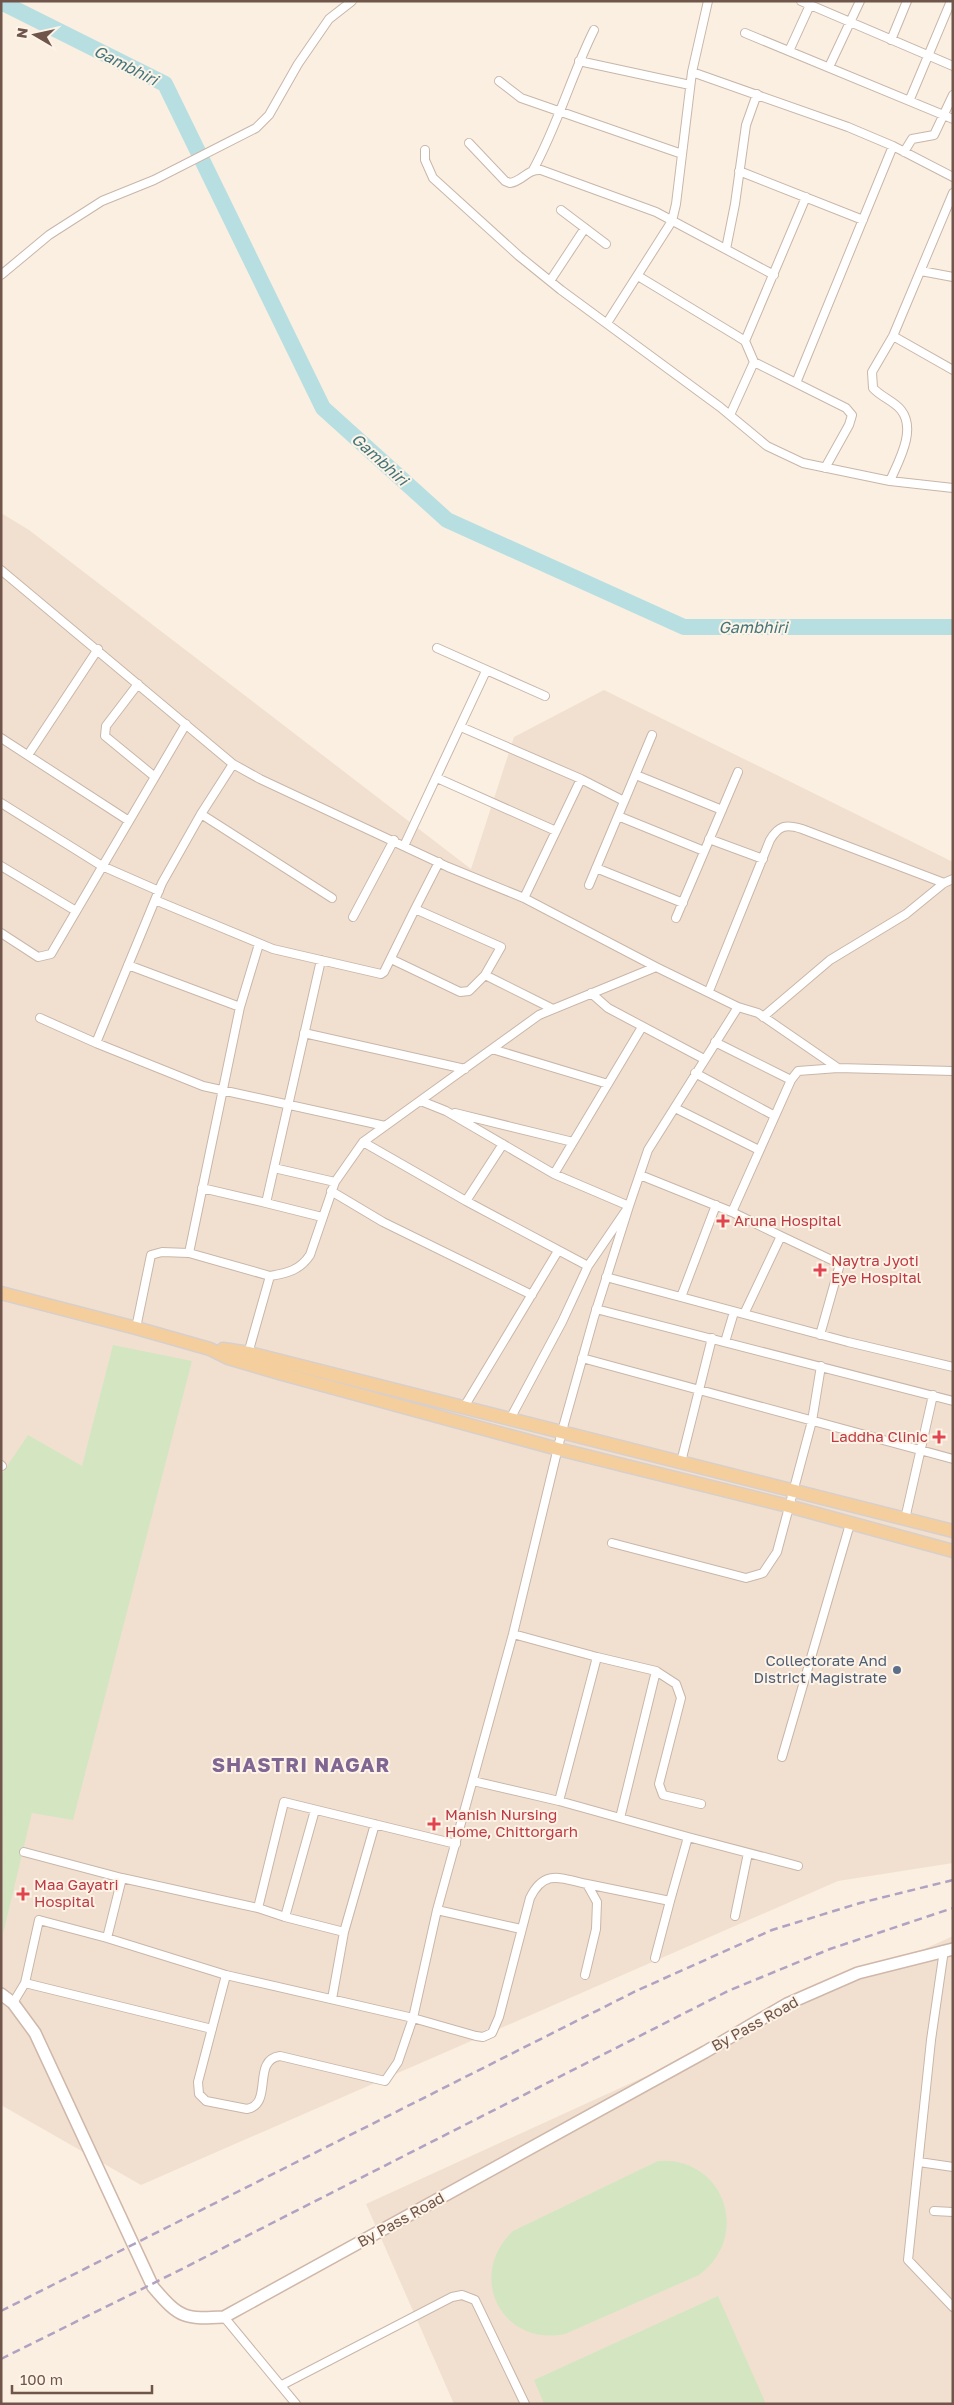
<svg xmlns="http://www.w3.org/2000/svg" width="954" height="2405" viewBox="0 0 954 2405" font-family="'Golos Text',sans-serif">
  <rect width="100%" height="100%" fill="#faefe1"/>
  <!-- residential -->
  <path fill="#f1e0d0" d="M1,513L29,530L471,869L514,737L604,690L953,862V1863L838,1881L141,2185L1,2105Z
    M953,1936V2404H454L366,2204Z"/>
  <!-- park -->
  <path fill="#d3e6c1" d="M113,1345L192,1361L73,1820L32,1813L3,1934L1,1475L28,1435L82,1466Z
    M658,2161C724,2156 752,2236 699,2275L565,2334C501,2347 466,2275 513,2231Z
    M718,2296L766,2404H544L534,2380Z"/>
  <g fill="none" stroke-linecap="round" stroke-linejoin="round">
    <!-- river -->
    <path stroke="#b7dfe2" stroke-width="16" d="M1,2L165,84L323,408L447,520L684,627H953"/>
    <!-- street casing -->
    <g stroke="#c9b6a9" stroke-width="10">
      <path id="street" d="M801,1L953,66
        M745,33L953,119
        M891,40L907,1
        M789,51L810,5
        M579,61L690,85
        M829,67L860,1
        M692,72L848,127L893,146L953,177
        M499,81L521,98L682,154
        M910,99L951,1
        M469,143L505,181L510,183C523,181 527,169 541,170L656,212L774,275
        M425,150V160L433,178L519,256L561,290L720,407L767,446L803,463L890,481C898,462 917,430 901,410C894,401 881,397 873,388L872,372L893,336L953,193
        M904,152L912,139L934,135L953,95
        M533,170C558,125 571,76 594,30
        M739,171L863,220
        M561,210L606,244
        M726,249L735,204L746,125L757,94
        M921,271L953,277
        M1,275L49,235L102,201L154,180L256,128L269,115L298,64L329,19L352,1
        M638,276L737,336L745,341L754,362
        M550,281L585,228
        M607,323L672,221L676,204L692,72L708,1
        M893,336L953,370
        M745,341L806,197
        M796,383L846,408L852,415L849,425L825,468
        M730,415L754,362L796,383L893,146
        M890,481L953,488
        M1,570L233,764L260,779L448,867L524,898L656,967
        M437,648L545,696
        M138,684L106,726L105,736L155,777
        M461,727L581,779L624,801
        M1,738L129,821
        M28,755L98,649
        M233,764L201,814L162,883L96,1043L203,1086L385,1126
        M636,775L722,810
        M437,778L556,831
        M1,803L102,866L159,891
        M201,814L332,898
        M618,816L704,851
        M709,839L763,859
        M404,846L486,671
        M439,862L415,909L501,947L485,975L553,1009
        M1,866L76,911
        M596,868L683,903
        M589,885L652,735
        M524,898L581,779
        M155,900L273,949L381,974L384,972L415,909
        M353,917L394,840
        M676,918L738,772
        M1,933L38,957L51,954L186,724
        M391,959L460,992L469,991L485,975
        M128,965L240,1007
        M709,991L770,840C779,825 786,824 802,829L944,883
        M591,993L608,1008L704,1059
        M763,1017L830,960L906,914L944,883L953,879
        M40,1018L96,1043
        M304,1033L465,1069
        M715,1042L791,1080
        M492,1049L608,1084
        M695,1073L775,1116
        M421,1101L446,1111L554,1174L629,1206L588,1266L562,1322L510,1419
        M675,1108L759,1150
        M455,1113L573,1142
        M363,1142L466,1201L503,1144
        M274,1168L335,1182
        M554,1174L642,1027
        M640,1175L732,1212L791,1080L798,1071L838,1068
        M202,1188L266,1203L321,960
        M331,1191L383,1222L532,1295
        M466,1201L588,1266
        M266,1203L322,1217
        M732,1212L781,1236
        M189,1253L270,1276
        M606,1277L848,1342L953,1367
        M681,1297L716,1205
        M596,1309L953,1401
        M744,1314L781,1236L840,1264L820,1335
        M136,1328L151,1255L162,1252L189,1253L240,1007L259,944
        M725,1342L734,1312
        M247,1357L270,1276C288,1273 300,1270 310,1255L335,1182L363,1142L539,1015L656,967L738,1007
        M582,1358L953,1459
        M464,1407L558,1251
        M681,1462L712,1338
        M1,1465L2,1466
        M905,1519L933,1395
        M612,1543L746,1578L763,1573L777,1552L812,1421L821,1366
        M656,1671L676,1684L681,1698L659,1784L663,1795L701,1804
        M782,1757L850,1524
        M473,1781L559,1801L597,1657L513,1634
        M559,1801L620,1818L656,1671L597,1657
        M315,1810L285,1917L258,1908L284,1802L456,1844
        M688,1837L798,1866
        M24,1852L122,1878
        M587,1884L670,1901L688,1837L620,1818
        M437,1910L513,1634L562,1431L594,1317L629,1206L648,1150L738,1007L758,1013L838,1068L953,1071
        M735,1916L748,1853
        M285,1917L344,1932L375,1824
        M521,1929L437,1910L413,2018L226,1975L198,2082L199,2094L206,2101L247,2109C274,2104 251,2060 280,2056L385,2081L398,2062L413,2018L476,2036L483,2037L492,2033L499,2017L530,1898C544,1869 560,1878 587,1884L597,1902L596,1929L585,1975
        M107,1938L226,1975
        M944,1950L931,2040L908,2260L953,2307
        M655,1958L670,1901
        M332,1999L344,1932
        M13,2003L25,1983
        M212,2029L25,1983L39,1920L107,1938L122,1878L258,1908
        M919,2162L953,2167
        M934,2211L953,2212
        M224,2317L296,2404
        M282,2385L452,2297L462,2295L475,2300L525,2404"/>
    </g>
    <!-- secondary casing -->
    <g stroke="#cfb7a9" stroke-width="14">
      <path id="secondary" d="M1,1994L13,2003L35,2033L153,2287C180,2319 185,2319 224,2317L705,2052L787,2004L858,1973L953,1949"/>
    </g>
    <!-- primary casing -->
    <g stroke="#d7cfcc" stroke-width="15">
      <path id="primary" d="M1,1293L136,1328L210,1349L228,1358L279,1373L558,1449L788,1506L953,1551
        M223,1349L249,1353L953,1531"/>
    </g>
    <!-- street -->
    <use href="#street" stroke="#fff" stroke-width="8"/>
    <!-- secondary -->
    <use href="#secondary" stroke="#fff" stroke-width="11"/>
    <!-- primary -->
    <use href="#primary" stroke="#f5ce9d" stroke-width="12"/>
    <!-- rail -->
    <path stroke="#b1a1c2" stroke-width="2.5" stroke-dasharray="8 5" stroke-linecap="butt" d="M1,2311L636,1991L772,1930L860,1903L953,1880
      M1,2359L174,2273L728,1991L830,1949L953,1908"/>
  </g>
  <!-- markers -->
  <g fill="#e0444e" stroke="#fef3e7" stroke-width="2">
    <path d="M720.5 1213.5h5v5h5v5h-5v5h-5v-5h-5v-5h5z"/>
    <path d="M817.5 1262.5h5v5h5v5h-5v5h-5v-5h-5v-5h5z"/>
    <path d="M936.5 1429.5h5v5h5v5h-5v5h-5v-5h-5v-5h5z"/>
    <path d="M431.5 1816.5h5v5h5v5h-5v5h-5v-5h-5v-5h5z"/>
    <path d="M20.5 1886.5h5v5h5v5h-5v5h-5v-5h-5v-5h5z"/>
  </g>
  <circle fill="#5c6f8a" stroke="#fef3e7" stroke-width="2" cx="897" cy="1670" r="5"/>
  <g text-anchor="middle" stroke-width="4" stroke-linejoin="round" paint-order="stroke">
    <!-- health labels -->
    <g font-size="15" fill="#be3a42" stroke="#fef3e7" text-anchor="start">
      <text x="734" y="1226">Aruna Hospital</text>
      <text x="831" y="1266">Naytra Jyoti<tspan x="831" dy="17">Eye Hospital</tspan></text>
      <text x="928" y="1442" text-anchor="end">Laddha Clinic</text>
      <text x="445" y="1820">Manish Nursing<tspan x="445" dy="17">Home, Chittorgarh</tspan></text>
      <text x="34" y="1890">Maa Gayatri<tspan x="34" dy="17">Hospital</tspan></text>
    </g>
    <!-- service labels -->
    <g font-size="15" fill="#4e5e75" stroke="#fef3e7" text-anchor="end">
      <text x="887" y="1666">Collectorate And<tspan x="887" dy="17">District Magistrate</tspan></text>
    </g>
    <!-- street labels -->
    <g font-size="15" fill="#6f554a" stroke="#fef3e7">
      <text transform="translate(755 2024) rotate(-29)" y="5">By Pass Road</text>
      <text transform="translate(401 2220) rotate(-29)" y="5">By Pass Road</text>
    </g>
    <!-- water labels -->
    <g font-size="16" font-style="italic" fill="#43767b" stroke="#fef3e7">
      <text transform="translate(126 65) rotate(27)" y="6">Gambhiri</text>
      <text transform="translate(380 459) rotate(42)" y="6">Gambhiri</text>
      <text x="753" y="633">Gambhiri</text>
    </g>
    <!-- district labels -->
    <g font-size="20" font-weight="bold" letter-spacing="1" fill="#806692" stroke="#fef3e7">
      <text x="301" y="1772">SHASTRI NAGAR</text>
    </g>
  </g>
  <!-- border -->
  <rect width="954" height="2405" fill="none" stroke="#6f554a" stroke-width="5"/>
  <!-- north arrow -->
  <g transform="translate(35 35) rotate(279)" stroke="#fef3e7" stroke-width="4" paint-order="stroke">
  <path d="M0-4L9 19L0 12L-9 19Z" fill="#6f554a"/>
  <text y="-8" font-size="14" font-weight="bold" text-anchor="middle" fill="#6f554a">N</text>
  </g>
  <!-- scale -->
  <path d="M12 2385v8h140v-8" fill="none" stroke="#6f554a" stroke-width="2.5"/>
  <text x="20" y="2385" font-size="15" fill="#6f554a" stroke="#fef3e7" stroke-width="4" paint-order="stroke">100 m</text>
</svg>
